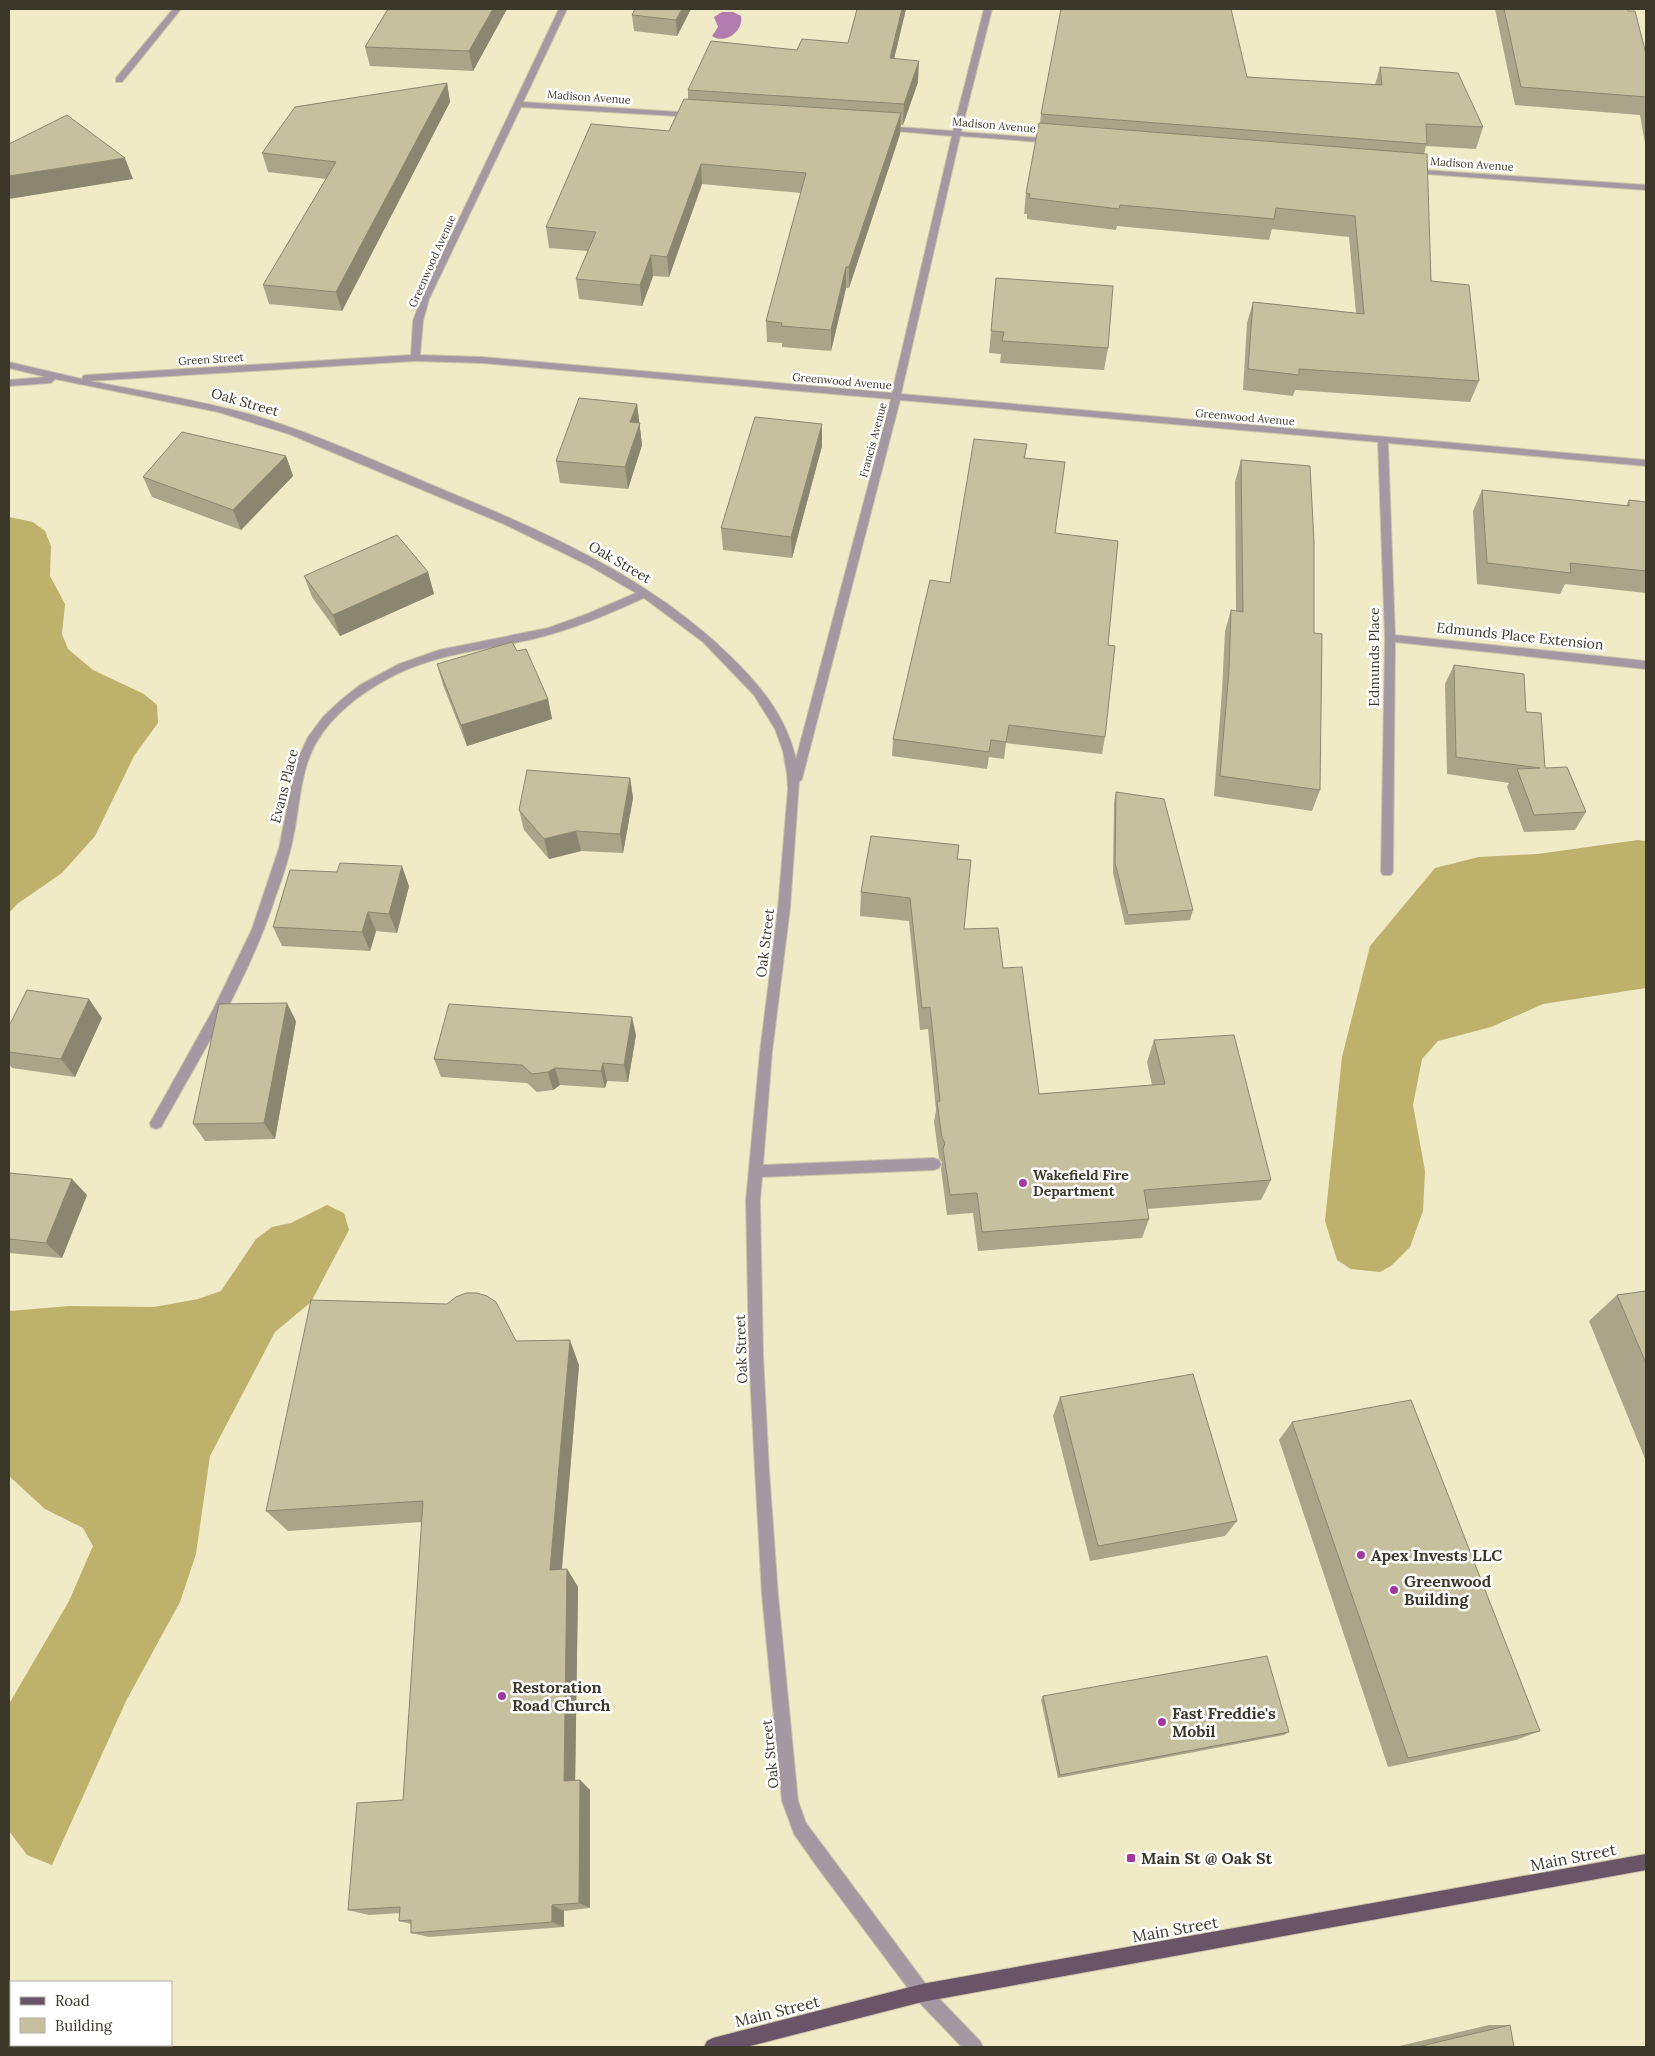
<svg xmlns="http://www.w3.org/2000/svg" width="1655" height="2056" viewBox="0 0 1655 2056" font-family="Lora,serif">
  <rect width="100%" height="100%" fill="#f0eac7"/>
  <!-- forest -->
  <path fill="#beb16b" d="M9,517L33,522L45,531L51,546L50,576L65,604L62,634L68,649L93,670L144,694L157,705L158,723L134,756L95,836L62,873L17,904L9,913Z
    M1638,840L1646,841V988L1543,1004L1491,1027L1438,1041L1422,1059L1413,1105L1425,1171L1423,1211L1410,1247L1391,1266L1380,1272L1351,1269L1337,1260L1325,1221L1342,1057L1370,946L1435,868L1479,857L1537,854Z
    M327,1205L344,1213L349,1230L311,1302L275,1332L210,1456L196,1554L180,1602L126,1701L52,1865L27,1855L9,1831V1704L69,1601L93,1546L83,1528L45,1509L9,1476V1311L69,1306L154,1307L198,1299L221,1291L256,1239L272,1227L291,1223Z"/>
  <!-- water -->
  <path fill="#b17dae" d="M722,12H733L741,16C744,31 725,45 712,36L718,27L714,17Z"/>
  <g fill="none" stroke-linecap="round" stroke-linejoin="round">
    <!-- minor casing -->
    <g stroke="#ccc6a8" stroke-width="2">
      <path id="minor" d="M173,9H181L122,82H116V78Z
        M559,9H567L523,102L694,113L698,115L694,117L521,107L429,299L423,321L420,355L482,357L892,393L952,136L884,130L880,128L884,126L953,131L984,9H992L961,132L1053,139L1057,141L1053,143L960,136L901,394L1646,460V466L1388,443L1395,635L1646,661V669L1395,642L1393,872L1391,875H1383L1381,872L1385,638L1378,442L900,400L802,779L799,782L790,908L772,1052L763,1165L934,1158L939,1160L941,1164L939,1168L934,1170L762,1177L760,1200L763,1355L769,1470L778,1595L798,1801L806,1823L928,1987L980,2041L983,2047H962L916,1999L818,1868L794,1834L782,1801L762,1595L755,1470L749,1355L746,1200L760,1052L778,908L788,789L787,774L783,751L775,729L754,695L703,642L644,598C608,614 572,630 533,639C484,650 434,654 389,678C361,693 332,715 316,743C300,771 300,806 293,838C289,858 282,879 275,898C249,979 202,1053 161,1127L156,1129L151,1127L150,1123L213,1010L252,929L279,848L296,763L308,737L323,717L341,700L360,685L399,664L439,650L548,628L587,614L636,593L588,565L504,524L289,434L218,412L55,379L51,383L9,386V380L46,377L9,368V362L82,379L83,376L86,375L411,355L413,321L421,299ZM415,361L482,363L891,399L796,759C786,716 760,685 729,655C643,571 530,526 420,480C364,456 308,431 249,414C196,400 143,391 90,381Z
        M1409,169L1646,185V190L1412,173H1409Z"/>
    </g>
    <!-- major casing -->
    <g stroke="#ccc6a8" stroke-width="2">
      <path id="major" d="M1646,1854V1870L922,2002L746,2047H704L707,2041L713,2038L922,1984Z"/>
    </g>
    <!-- minor -->
    <use href="#minor" fill="#a498a2" fill-rule="evenodd"/>
    <!-- major -->
    <use href="#major" fill="#6a5568" fill-rule="evenodd"/>
  </g>
  <!-- wall -->
  <path fill="#aaa588" d="M388,9H507L473,71L370,66L365,47Z
    M635,9H691L677,36L634,31L632,15Z
    M857,9H906L894,59L918,82L903,125H901L900,134L849,288H846L831,351L782,347V343L767,342L766,321L801,193L702,184L669,277L653,276L642,306L579,299L576,279L588,251L549,248L546,227L669,131L688,99V90L797,50L848,43Z
    M1495,9H1627L1646,54V149L1640,115L1515,105Z
    M1380,67L1483,127L1476,149L1426,146L1424,154L1431,281L1479,381L1470,402L1295,390L1293,396L1243,390L1247,323L1253,302L1356,313L1349,237L1272,229L1269,240L1117,226L1116,230L1027,219V214H1024L1026,193L1040,123L1041,114L1247,77L1375,85Z
    M447,83L450,102L342,311L269,304L263,285L326,179L268,172L262,153Z
    M996,278L1108,348L1104,370L1000,363L1001,354L989,353Z
    M637,404L642,445L628,489L560,483L556,461Z
    M1027,444L1025,458L1055,533L1108,645L1105,737L1102,754L1006,743L1004,759L989,757L987,769L892,756L893,739L950,583Z
    M822,446L792,558L723,550L721,528Z
    M286,456L293,476L241,530L152,497L143,477Z
    M1241,460L1314,633L1320,790L1312,811L1214,796L1222,691L1225,631L1231,610L1236,611L1235,482Z
    M1482,490L1626,506L1629,500L1646,502V593L1565,584L1560,594L1477,584L1473,511Z
    M428,572L434,594L340,636L312,597L304,576Z
    M517,651L548,699L552,719L467,746L443,685L437,664Z
    M1454,665L1526,712L1545,768L1586,812L1575,830L1524,832L1507,787L1509,783L1447,774L1445,684Z
    M630,778L633,798L623,853L581,851L549,859L524,830L519,810Z
    M1116,792L1193,910L1190,920L1125,925L1113,873L1114,802Z
    M959,845L958,859L964,929L1003,968L1039,1094L1152,1085L1147,1062L1154,1040L1271,1180L1261,1200L1147,1209L1149,1219L1142,1238L978,1251L973,1213L947,1215L941,1169L942,1162L939,1158L934,1122L936,1110L928,1029L920,1030L909,921L860,916L861,892Z
    M337,872L409,886L397,933L376,931L370,951L282,946L273,927Z
    M102,1018L75,1077L12,1068L9,1064V1026Z
    M296,1021L275,1139L205,1141L193,1124Z
    M636,1035L628,1082L607,1081L605,1088L560,1085L553,1090L537,1092L527,1083L441,1077L434,1059Z
    M9,1173L87,1195L62,1258L9,1253Z
    M1646,1291V1461L1589,1321L1617,1295Z
    M516,1341L579,1365L562,1569H567L578,1587L575,1780H580L590,1790V1908L564,1911V1927L429,1937L411,1933V1924L399,1921L400,1913L369,1915L348,1910L403,1800L422,1522L288,1531L266,1511Z
    M1060,1397L1237,1521L1225,1536L1090,1561L1053,1416Z
    M1292,1422L1540,1731L1516,1740L1388,1767L1279,1440Z
    M1043,1696L1289,1732L1284,1735L1058,1778L1041,1700Z
    M1489,2025H1510L1514,2047H1395Z"/>
  <!-- shaded-wall -->
  <path fill="#8b866f" d="M493,9H507L473,71L469,51Z
    M682,9H691L677,36L676,20Z
    M902,9H906L889,79L890,58Z
    M919,61L918,82L903,125L904,104Z
    M447,83L450,102L342,311L336,292Z
    M901,113L900,134L849,288V267Z
    M125,158L133,179L9,199V176Z
    M701,164L702,184L669,277L667,257Z
    M651,255L653,276L642,306L640,285Z
    M846,267V288L831,351V330Z
    M637,404L642,445L628,489L625,467L630,422Z
    M822,424V446L792,558L791,537Z
    M286,456L293,476L241,530L233,510Z
    M428,572L434,594L340,636L333,615Z
    M548,699L552,719L467,746L461,725Z
    M630,778L633,798L623,853L620,834Z
    M576,831L581,851L549,859L544,839Z
    M402,866L409,886L397,933L389,914Z
    M368,912L376,931L370,951L362,932Z
    M89,999L102,1018L75,1077L61,1059Z
    M287,1003L296,1021L275,1139L264,1123Z
    M632,1017L636,1035L628,1082L624,1065Z
    M603,1063L607,1081L605,1088L601,1071Z
    M555,1068L560,1085L553,1090L548,1072Z
    M72,1179L87,1195L62,1258L46,1243Z
    M570,1340L579,1365L560,1588L550,1570Z
    M567,1569L578,1587L575,1791L564,1781Z
    M580,1780L590,1790V1908L579,1903Z
    M552,1905L564,1911V1927L552,1922Z"/>
  <!-- building -->
  <path fill="#c6c09e" stroke="#8b866f" d="M388,9H493L469,51L365,47Z
    M635,9H682L676,20L632,15Z
    M857,9H902L890,58L919,61L904,104L688,90L711,41L797,50L802,39L848,43Z
    M1061,9H1231L1247,77L1382,85L1380,67L1458,73L1483,127L1426,124L1427,144L1041,114Z
    M1504,9H1627L1628,11H1635L1646,54V97L1521,87Z
    M447,83L336,292L263,285L336,162L262,153L295,107Z
    M684,99L901,113L849,267H846L831,330L781,326L782,323L766,321L806,173L701,164L667,257L651,255L640,285L576,279L596,232L546,227L591,124L669,131Z
    M67,115L125,158L9,176V144Z
    M1039,123L1427,154L1431,281L1469,285L1479,381L1299,369V375L1248,369L1253,302L1364,314L1355,216L1276,208L1274,219L1120,205L1119,209L1029,198L1030,194L1026,193Z
    M996,278L1113,286L1108,348L1002,341L1004,332L991,331Z
    M579,398L637,404L630,422L640,423L625,467L556,461Z
    M755,417L822,424L791,537L721,528Z
    M182,432L286,456L233,510L143,477Z
    M974,439L1027,444L1024,458L1065,462L1055,533L1118,541L1108,645L1115,646L1105,737L1009,725L1006,742L991,740L989,752L893,739L930,580L950,583Z
    M1241,460L1310,466L1314,542V633L1322,634L1320,790L1220,776L1229,670L1231,610L1243,612Z
    M1482,490L1629,506V500L1646,502V571L1570,563L1571,573L1487,563Z
    M397,535L428,572L333,615L304,576Z
    M512,642L517,651L526,649L548,699L461,725L437,664Z
    M1454,665L1524,674L1526,712L1541,713L1545,768L1567,767L1586,812L1534,815L1517,769L1540,768L1456,757Z
    M527,770L630,778L620,834L576,831L544,839L519,810Z
    M1116,792L1164,799L1193,910L1128,915L1115,863Z
    M871,836L959,845L957,859L971,860L964,929L998,928L1003,968L1022,967L1039,1094L1165,1084L1154,1040L1234,1035L1271,1180L1144,1190L1149,1219L982,1232L977,1193L950,1195L943,1149L945,1143L942,1138L937,1102L940,1101L930,1007L922,1008L910,898L861,892Z
    M340,863L402,866L389,914L368,912L362,932L273,927L290,870L337,872Z
    M27,990L89,999L61,1059L9,1052V1026Z
    M287,1003L264,1123L193,1124L219,1004Z
    M449,1004L632,1017L624,1065L603,1063L601,1071L555,1068L548,1072L532,1074L522,1065L434,1059Z
    M9,1173L72,1179L46,1243L9,1239Z
    M1646,1291V1363L1617,1295Z
    M466,1293H477L487,1296L496,1302L516,1341L570,1340L550,1570L567,1569L564,1781L580,1780L579,1903L552,1905V1922L411,1933V1920L399,1921L400,1907L348,1910L357,1803L403,1800L423,1501L266,1511L311,1300L447,1304L456,1297Z
    M1193,1374L1237,1521L1098,1546L1060,1397Z
    M1411,1400L1540,1731L1408,1758L1292,1422Z
    M1267,1656L1289,1732L1060,1775L1043,1696Z
    M1510,2025L1514,2047H1417Z"/>
  <!-- markers -->
  <g fill="#a0399d" stroke="#fff" stroke-width="2">
    <circle cx="1023" cy="1183" r="5"/>
    <circle cx="1361" cy="1555" r="5"/>
    <circle cx="1394" cy="1590" r="5"/>
    <circle cx="502" cy="1696" r="5"/>
    <circle cx="1162" cy="1722" r="5"/>
    <rect x="1126" y="1853" width="10" height="10" rx="2.5"/>
  </g>
  <g text-anchor="middle" stroke-width="5" stroke-linejoin="round" paint-order="stroke">
    <!-- far-street labels -->
    <g font-size="11" fill="#3b382a" stroke="#fff">
      <text transform="translate(589 97) rotate(4)" y="4">Madison Avenue</text>
      <text transform="translate(994 125) rotate(5)" y="4">Madison Avenue</text>
      <text transform="translate(1472 164) rotate(4)" y="4">Madison Avenue</text>
      <text transform="translate(432 261) rotate(-66)" y="4">Greenwood Avenue</text>
      <text transform="translate(211 359) rotate(-4)" y="4">Green Street</text>
      <text transform="translate(842 381) rotate(5)" y="4">Greenwood Avenue</text>
      <text transform="translate(1245 417) rotate(5)" y="4">Greenwood Avenue</text>
      <text transform="translate(873 440) rotate(-75)" y="4">Francis Avenue</text>
    </g>
    <!-- street labels -->
    <g font-size="14" fill="#3b382a" stroke="#fff">
      <text transform="translate(245 402) rotate(16)" y="5">Oak Street</text>
      <text transform="translate(620 562) rotate(30)" y="5">Oak Street</text>
      <text transform="translate(1520 636) rotate(6)" y="5">Edmunds Place Extension</text>
      <text transform="translate(1374 657) rotate(-90)" y="5">Edmunds Place</text>
      <text transform="translate(284 786) rotate(-76)" y="5">Evans Place</text>
      <text transform="translate(765 943) rotate(-83)" y="5">Oak Street</text>
      <text transform="translate(741 1349) rotate(-92)" y="5">Oak Street</text>
      <text transform="translate(770 1754) rotate(-96)" y="5">Oak Street</text>
    </g>
    <!-- poi labels -->
    <g font-size="14" font-weight="bold" fill="#3b382a" stroke="#fff" text-anchor="start">
      <text x="1033" y="1180">Wakefield Fire<tspan x="1033" dy="16">Department</tspan></text>
    </g>
    <!-- near-poi labels -->
    <g font-size="16" font-weight="bold" fill="#3b382a" stroke="#fff" text-anchor="start">
      <text x="1371" y="1561">Apex Invests LLC</text>
      <text x="1404" y="1587">Greenwood<tspan x="1404" dy="18">Building</tspan></text>
      <text x="512" y="1693">Restoration<tspan x="512" dy="18">Road Church</tspan></text>
      <text x="1172" y="1719">Fast Freddie's<tspan x="1172" dy="18">Mobil</tspan></text>
      <text x="1141" y="1864">Main St @ Oak St</text>
    </g>
    <!-- near-street labels -->
    <g font-size="16" fill="#3b382a" stroke="#fff">
      <text transform="translate(1573 1857) rotate(-11)" y="6">Main Street</text>
      <text transform="translate(1175 1929) rotate(-10)" y="6">Main Street</text>
      <text transform="translate(777 2011) rotate(-14)" y="6">Main Street</text>
    </g>
  </g>
  <!-- border -->
  <rect width="1655" height="2056" fill="none" stroke="#3b382a" stroke-width="20"/>
  <!-- legend -->
  <rect x="10" y="1981" width="162" height="65" fill="#ffffff" stroke="#b1afaa"/>
  <rect x="20" y="1997" width="25" height="8" fill="#6a5568" stroke="#b1afaa"/>
  <text x="55" y="2006" font-size="15" fill="#3b382a">Road</text>
  <rect x="20" y="2018" width="25" height="15" fill="#c6c09e" stroke="#b1afaa"/>
  <text x="55" y="2031" font-size="15" fill="#3b382a">Building</text>
</svg>
